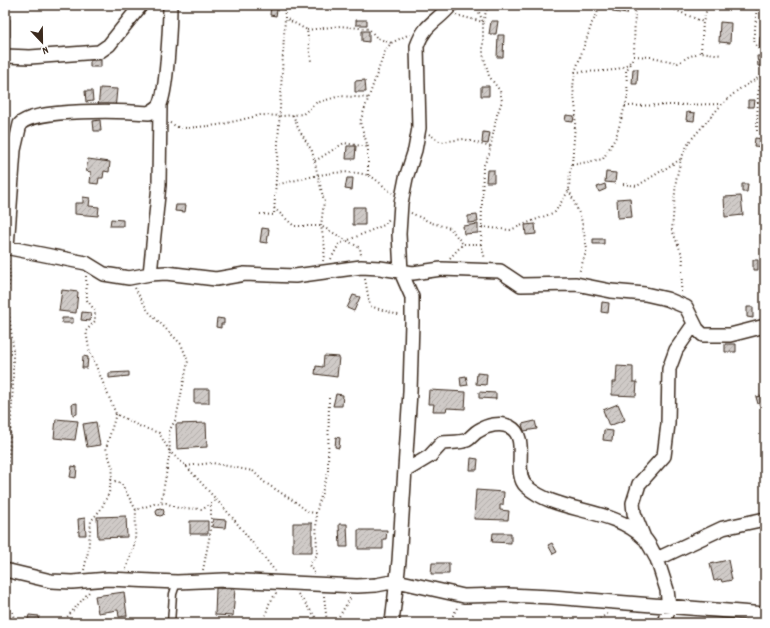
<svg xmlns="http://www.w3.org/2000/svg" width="770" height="628" viewBox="0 0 770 628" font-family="Dekko,sans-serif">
  <defs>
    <pattern id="building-hatch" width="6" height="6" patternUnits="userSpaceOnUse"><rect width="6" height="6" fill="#cfcac7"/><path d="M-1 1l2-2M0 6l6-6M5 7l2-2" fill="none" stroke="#b3aeaa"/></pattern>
  </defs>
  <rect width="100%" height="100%" fill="#fff"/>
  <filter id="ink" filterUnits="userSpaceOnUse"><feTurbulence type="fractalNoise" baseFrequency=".025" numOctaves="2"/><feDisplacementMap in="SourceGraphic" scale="8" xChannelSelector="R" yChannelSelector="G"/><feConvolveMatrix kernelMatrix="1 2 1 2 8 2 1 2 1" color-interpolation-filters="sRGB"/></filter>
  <g filter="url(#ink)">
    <!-- building -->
    <path fill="url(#building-hatch)" stroke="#3b2a1e" d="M271,5H278L276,16L270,15Z
      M614,5H629L627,14L613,12Z
      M5,19H10V37H5Z
      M356,20H367V25H356Z
      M491,21H498L496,34H489Z
      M720,22L731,23L730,43L719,42Z
      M362,31H369V42L362,41Z
      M498,35H504L503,57H497Z
      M760,37H765V48H759Z
      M757,56H764V66H758Z
      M90,60H101V67H90Z
      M633,69H638L637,84H632Z
      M365,80L366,92H355V81Z
      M481,86H489V96H481Z
      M100,88L117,89L115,110L98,108Z
      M85,91H92L93,101L86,102Z
      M748,100H755L754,107H748Z
      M687,112L695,113L694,121L686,120Z
      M566,115L574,116L573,122L565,121Z
      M100,120L101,131H94L93,121Z
      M483,132L490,133L488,144L482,143Z
      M755,138L763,139V147L754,146Z
      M347,146H356L355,159H346Z
      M88,159L110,162L109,172L104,171L103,178H99L98,184L90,183L91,172L86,171Z
      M487,170H494V182H486Z
      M606,172L616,173L615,183L605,182Z
      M347,178H353L352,190L345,189Z
      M605,184L606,189L599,192L597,187Z
      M742,184H748L747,192H742Z
      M741,196L743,215L725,217L724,197Z
      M83,197L90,198L89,206L99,207L98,216L75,214V203H83Z
      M630,198L632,217L618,218L617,199Z
      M176,205H186L185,212L175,211Z
      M353,207H365V225H353Z
      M477,215L478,222L468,223V216Z
      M111,219L123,220V226H110Z
      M478,224V233L464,234L463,226Z
      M535,224L536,234L526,235L525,225Z
      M262,228L269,229L267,243L260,242Z
      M593,239H604V244H593Z
      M753,260H758V270H753Z
      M62,290L78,292L76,313L59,311Z
      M353,295L360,297L354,311L347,308Z
      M602,302L609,303L608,313L601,312Z
      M747,307H753V318L747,317Z
      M82,312L91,313L90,321L81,320Z
      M62,318H73V323H62Z
      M217,318L224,319V324H221V328L216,327Z
      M725,344H736V352H725Z
      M83,356L88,357L87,368H82Z
      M324,356L339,357L337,377L315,374L316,366L323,367Z
      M617,366L633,367V382H637L636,396L612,395V382H616Z
      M129,372V376L109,378V373Z
      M477,373L487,374L486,385L476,384Z
      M466,376L468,385L461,386L460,377Z
      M194,389H209V403H194Z
      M429,390L466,392L465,409L447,408L446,411H433L434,404H428Z
      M479,392L496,393V399L479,398Z
      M336,394L343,395L342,406H333Z
      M765,395V402L758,404L756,397Z
      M77,403V414L73,415L72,404Z
      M618,404L625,420L609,426L603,410Z
      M56,419L78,421L75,440L54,438Z
      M535,421L537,429L524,431L522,424Z
      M96,422L100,445L87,447L83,424Z
      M206,423L207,447L177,449L176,424Z
      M604,430L613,431L612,441L603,440Z
      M336,437L340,438L339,448L335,447Z
      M471,458L478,459L477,470H470Z
      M72,466L77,467L76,478L70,477Z
      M476,490L504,492L503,505H500V510L509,511L508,520L474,519Z
      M156 512a4 4 0 1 1 8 0a4 4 0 1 1-8 0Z
      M126,516L127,537L98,538L97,517Z
      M85,518L86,535H79L78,519Z
      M213,519L226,520L225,528L212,527Z
      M190,521H208V534H190Z
      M293,523H312V552H293Z
      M339,524H347L348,547H340Z
      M358,530H387L386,539H383V549H358Z
      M493,533H511V543L492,542Z
      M552,543L557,552L553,554L548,545Z
      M728,560L732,580L722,582L721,579L714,581L710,564Z
      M432,563H449V574H431Z
      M216,588L235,589L233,616L215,615Z
      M124,592L127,616L119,617L118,610L98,613L95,596Z
      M29,615L39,616L38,623H27Z"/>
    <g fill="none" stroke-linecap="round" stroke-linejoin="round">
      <!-- service casing -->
      <g stroke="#3b2a1e" stroke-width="9">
        <path id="service" d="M171,623L173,594L177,582"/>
      </g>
      <!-- minor casing -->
      <g stroke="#3b2a1e" stroke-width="16">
        <path id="minor" d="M5,56L30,57L99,52L109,45L141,5
          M5,247L86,263L104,274L129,278L150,274L166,273L216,279L245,274L295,276L361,267L380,268L413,273L441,269L500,271L521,285L576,284L611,291L645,294L667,299L686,307L697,329L703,335H730L765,326
          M7,247L14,150L20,124C34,108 125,111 149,113C152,111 156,109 159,106C167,96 170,21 170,5
          M150,274L159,185L160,105
          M405,471L430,456L442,443C450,442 460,443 467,440C471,438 474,433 478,431C487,425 501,422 510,427C530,437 512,473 526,486C557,514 611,506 644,538C650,544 653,553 657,559
          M644,538L634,513L633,503L639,484L664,456L668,424L669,369L676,350L694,324
          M5,570L51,581L72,582L108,579L177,582L225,580L357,586L376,585L397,581L464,596L507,595L552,597L765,614
          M392,623L399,561L410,392L412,322V297L401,272L399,234L401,203L406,178L415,150L419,128L417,46C425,23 437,22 451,5
          M664,623L669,607L667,590L657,559L723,528L765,519"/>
      </g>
      <!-- path -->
      <path stroke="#3b2a1e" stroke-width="2" stroke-dasharray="1 3" stroke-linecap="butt" d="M284,5L285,18L307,30L311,61
        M476,5L483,22V54L489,76L500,91L502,101L497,115L489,154L483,167L481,244L485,259
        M664,5L703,22
        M757,5L754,40C756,47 758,50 765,51
        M456,15L483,22L488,5
        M307,30L340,26L369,29L377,38L391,43
        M701,52L703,22L708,5
        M634,56L652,57L678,63L688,57L701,52L722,55
        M575,72C593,70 625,76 634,56L635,5
        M625,106L721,104
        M293,115L298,128L312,151L324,201L321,226L325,248L323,261
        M170,123L178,127L187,128L219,125L261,115L283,116L303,114L316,103L340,96L369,98
        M757,131L758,93L763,75
        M429,134L441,142L464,139L490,147
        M315,161L344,143L368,147
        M572,164L576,112L573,87L575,72L592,23L597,14L599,5
        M368,175V147L360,122L385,51L391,43L410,34
        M623,184L637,186L681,159
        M275,185C304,179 338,167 367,175C375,177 385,188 392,193
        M569,190L581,218L587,249L579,273
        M274,208L294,226H321L360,248L361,255
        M411,213L432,223L450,228L463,244
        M260,214L274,215L285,18
        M482,227L510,230L555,212L569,190L570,170L572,165L603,159L616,137L628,96L626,71L631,62
        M450,258L463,244H481
        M331,259L339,244L384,225L389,219
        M86,276L87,300L95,311V321L86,331L89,349L116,414L139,426L159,433L170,452L161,503
        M365,279L370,306L401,316
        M135,288L148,311L181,344L188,361L176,419L169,431L170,452L186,466L232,517L275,571
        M681,292L683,257L672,230L676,180L681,159L689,142L722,104L738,90L763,75L765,69
        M186,466L212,463L253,471L264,482L297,503L308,512L316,513
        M5,469L9,456L13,385V346L7,298L10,277L8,259
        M111,480L121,483L136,510L154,504L166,503L178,508L203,509L216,500
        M126,569L135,543L136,510
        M84,570L88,552L91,521L101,509L109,493L113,469L106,448L116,414
        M203,570L211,529V504
        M314,573L309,565L317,555L316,513L328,472L329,398
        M298,594L320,623
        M324,596L327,623
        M5,610L12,611L15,623
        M62,623L89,592
        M263,623L269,604L276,593
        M335,623L351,597
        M449,623L458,606
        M593,623L609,613"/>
      <!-- service -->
      <use href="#service" stroke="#fff" stroke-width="6"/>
      <!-- minor -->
      <use href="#minor" stroke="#fff" stroke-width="13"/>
    </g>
  </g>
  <!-- margin -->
  <rect width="770" height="628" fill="none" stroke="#fff" stroke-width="20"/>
  <rect x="10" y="10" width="750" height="608" fill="none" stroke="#3b2a1e" stroke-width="1.5" filter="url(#ink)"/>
  <!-- north arrow -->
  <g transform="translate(42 42) rotate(158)" stroke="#ffffff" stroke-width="3" paint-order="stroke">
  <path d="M0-3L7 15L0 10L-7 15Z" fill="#3b2a1e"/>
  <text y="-6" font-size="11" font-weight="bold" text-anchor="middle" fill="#3b2a1e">N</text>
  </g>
</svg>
